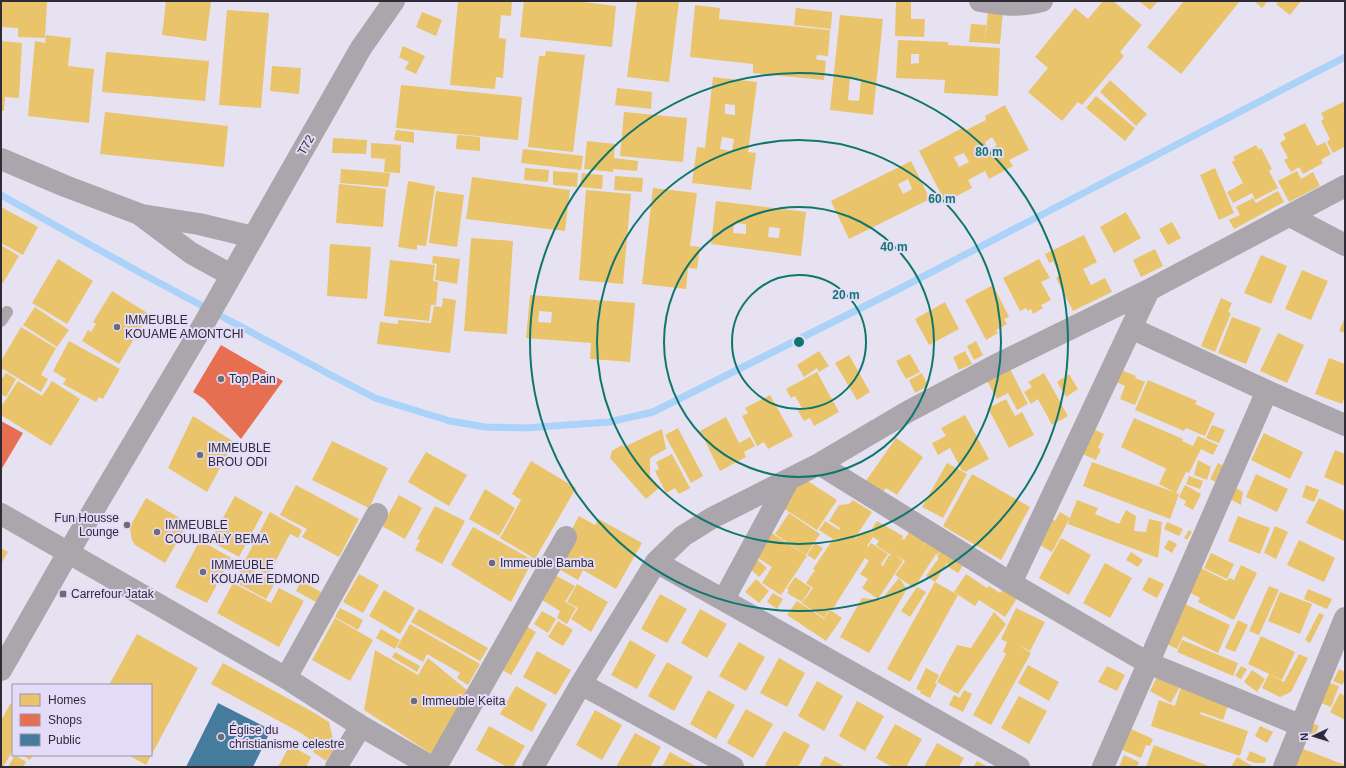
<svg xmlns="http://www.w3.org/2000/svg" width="1346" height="768" viewBox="0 0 1346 768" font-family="Helvetica,sans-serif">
  <rect width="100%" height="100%" fill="#e7e2f2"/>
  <!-- homes -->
  <path fill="#e9c46a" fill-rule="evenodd" d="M1,1H47L45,38L18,37V28L1,27Z
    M166,1H211L206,41L162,35Z
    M458,1H512L511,16L501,15L499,38L506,39L503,78L496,77L495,89L450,85Z
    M524,1H575L616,6L612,47L520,37Z
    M637,1H679L669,82L627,77Z
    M896,1H911V19H925L924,37L895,36Z
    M1103,1H1113L1142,25L1120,52L1124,56L1082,105L1078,102L1062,121L1028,92L1048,68L1035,57L1075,8L1088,19Z
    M1139,1H1158L1150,10Z
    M1184,1H1240L1181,74L1147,47Z
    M1254,1H1268L1262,8Z
    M1278,1H1301L1290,15L1276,4Z
    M695,5L720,8L719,19L830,30L828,56L817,55L816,59L826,61L824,80L753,73V64L690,57Z
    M796,8L832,12L831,29L794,25Z
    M227,10L269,13L261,108L219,105Z
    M988,11L1003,12L1000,44L985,43Z
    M422,12L442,20L436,36L416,27Z
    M840,15L883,19L873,115L830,110ZM850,78L861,79L859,101L848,100Z
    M971,24L986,25L985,43L969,42Z
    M46,35L71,38L68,66L94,69L89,123L28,116L35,41L45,43Z
    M898,40L948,42V45L1000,48L998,96L944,93L945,80L896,78ZM911,54H919V63L911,64Z
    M1,41L22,43L19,98L5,97L4,111H1Z
    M403,46L425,56L416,74L405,69L409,62L399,57Z
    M546,51L585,55L573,152L528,147L539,56H545Z
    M106,52L209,61L205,101L102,92Z
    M272,66L301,68L299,94L270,91Z
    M713,77L757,82L748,152L756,153L751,190L692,183L697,147L705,148ZM725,104L735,105V115L725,114ZM722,137L734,139L732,151L720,149Z
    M1110,80L1147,114L1136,126L1100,92Z
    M401,85L522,97L518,140L396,128Z
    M617,88L652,92L651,109L615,105Z
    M1096,96L1135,128L1125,141L1086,108Z
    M1345,101V150L1344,147L1333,153L1327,142L1330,139L1321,121L1324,119L1321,113Z
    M1005,105L1029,150L1009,160L1013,166L989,179L985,171L968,180L972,188L945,202L919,151L964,127L966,130L986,120L985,116ZM992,137L997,145L989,150L985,142ZM964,153L969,162L959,167L954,157Z
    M105,112L228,126L224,167L100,154Z
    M624,112L687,118L683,162L620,156Z
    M1305,123L1317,146L1325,142L1331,154L1321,160L1323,163L1303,174L1299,167L1291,172L1284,160L1288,158L1280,143L1286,139L1283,134Z
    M396,130L414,132V143L394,140Z
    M457,135L480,137V151L456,149Z
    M333,138L367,140L366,154L332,153Z
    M587,141L615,144L614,158L638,161L637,171L613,169V172L584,169Z
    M371,143L401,145L400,173L384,172L385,159L371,158Z
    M1256,145L1259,150L1261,148L1272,169L1269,171L1278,188L1255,200L1252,193L1233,203L1227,192L1243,183L1232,162L1235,160L1233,157Z
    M523,149L583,156L581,170L521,163Z
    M911,161L930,199L849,239L831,201ZM908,179L912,189L903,194L898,184Z
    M525,168L549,170L548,182L524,180Z
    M1215,168L1234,213L1219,220L1200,175Z
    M341,169L390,173L388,187L340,183Z
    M553,171L578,173L577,187L553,185Z
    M1297,171L1301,179L1313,172L1320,186L1289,202L1278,181Z
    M582,173L603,175L602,189L580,187Z
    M615,176L643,178L642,192L614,190Z
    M472,177L570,190L565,231L466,219Z
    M408,181L435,186L426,246L417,245V250L398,247Z
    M339,184L386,189L383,227L336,223Z
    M653,188L697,193L690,246L700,247L697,269L688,268L686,289L642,284Z
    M586,190L631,194L623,284L579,280Z
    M436,191L464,195L457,247L429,243Z
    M1278,191L1284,202L1234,229L1229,220L1240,215L1236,207L1253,198L1256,203Z
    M716,201L806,212L801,256L711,244ZM734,223L746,224V234L733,233ZM769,227L780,228L779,238L768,237Z
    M1,207L38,227L23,255L1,243Z
    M1126,212L1141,238L1114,253L1100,227Z
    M1172,222L1181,238L1168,245L1159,229Z
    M1084,235L1097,262L1083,269L1091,285L1105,278L1112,292L1073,311L1056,278L1060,275L1053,261L1049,263L1045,254Z
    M471,238L513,241L507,334L464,331Z
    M330,244L371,247L367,299L327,296Z
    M1,245L19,256L3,283L1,282Z
    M1155,249L1163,266L1141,277L1133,260Z
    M1261,255L1287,266L1271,304L1244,293Z
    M433,256L460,259L457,284L435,280L437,264L432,263Z
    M58,259L93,281L67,324L32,303Z
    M1039,259L1050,278L1041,282L1051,300L1041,305L1043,308L1033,314L1031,309L1028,311L1026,308L1020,311L1003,278Z
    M390,260L435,265L433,281L438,282L436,305H431L429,321L384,316Z
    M1302,270L1328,281L1311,320L1285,309Z
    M993,285L1009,317L1004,319L1007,324L996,330L998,333L986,340L965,300Z
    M112,291L149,314L119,364L82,341L88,330L91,332L96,324L93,322Z
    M530,295L635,303L630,362L590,359L591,343L526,338ZM539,311L552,312L551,323L538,322Z
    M443,298L456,300L450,353L377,344L380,322L398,324V320L431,323L434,306L442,307Z
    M1221,298L1232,303L1228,312L1231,313L1215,352L1201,346Z
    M945,302L959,329L929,345L915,319Z
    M35,307L69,330L57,347L23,325Z
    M1232,317L1261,328L1246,364L1218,353Z
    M1345,317V333L1339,331Z
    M21,327L56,348L41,375L48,379L41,392L1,368V361Z
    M1278,333L1304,345L1287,383L1260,371Z
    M69,341L120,369L103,399L99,397L96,402L63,384L66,379L53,371Z
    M976,341L983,355L974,360L967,346Z
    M819,351L829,366L819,372L817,368L804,377L797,365Z
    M965,351L972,364L959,370L953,357Z
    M910,354L920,372L906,379L896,361Z
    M849,355L870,392L857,400L835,363Z
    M1329,358L1345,364V397L1342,404L1315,394Z
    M1117,368L1136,376L1135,378L1145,382L1135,405L1120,399L1125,386L1112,380Z
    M1010,369L1028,404L1017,410L1008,393L997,399L987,381Z
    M817,372L839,412L814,426L810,418L804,421L798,411L802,408L795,396L791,398L786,389Z
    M6,373L16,379L6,397L1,394V380Z
    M922,373L928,386L915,393L909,380Z
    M1044,373L1068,416L1052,425L1038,399L1031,404L1024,392L1032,387L1028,382Z
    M1069,374L1078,389L1066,397L1057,382Z
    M1148,380L1197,401L1195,404L1215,413L1205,436L1186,428L1184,431L1135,410Z
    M18,381L42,396L52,381L80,399L51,446L1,415V407Z
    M770,395L793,436L768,449L764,442L757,446L742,416L748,413L745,408Z
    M1006,399L1015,416L1022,412L1034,435L1009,448L988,408Z
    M965,415L989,459L965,472L964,470L962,471L950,448L938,455L932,443L946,436L941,428Z
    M193,416L234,442L207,492L168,468Z
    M726,417L739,443L750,437L755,446L744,452L746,457L720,471L700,431Z
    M1134,418L1183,439L1182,441L1193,446L1198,436L1218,445L1213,455L1201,449L1189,473L1186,472L1176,493L1159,484L1166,469L1169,470L1121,447Z
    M1212,425L1225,430L1219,443L1206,438Z
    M678,428L703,476L691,483L665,435Z
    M1091,428L1104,434L1098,448L1101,449L1096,460L1080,453Z
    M662,429L666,449L650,458V476L660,487L646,499L610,458L612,451L622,445L624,447Z
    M1264,433L1303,452L1290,479L1251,460Z
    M896,438L923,457L897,495L886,488L878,500L861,488Z
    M332,441L388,468L369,508L312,480Z
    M1335,450L1345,454V486L1324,477Z
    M426,452L467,475L449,506L408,482Z
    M672,454L690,488L679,494L675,488L666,493L655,471L659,469L656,462Z
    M1198,460L1211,467L1207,480L1194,475Z
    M531,461L576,488L535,559L500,538L521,500L512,494Z
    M1092,462L1179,494L1170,519L1083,486Z
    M947,463L967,474L943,518L922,507Z
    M1218,463L1224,466L1216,482L1210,479Z
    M972,474L1030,507L1001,560L943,526Z
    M1256,474L1288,489L1277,512L1246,497Z
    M1189,476L1203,481L1200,489L1186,484Z
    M803,478L837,500L817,530L783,508Z
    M296,485L359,519L339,557L302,537L307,529L280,515Z
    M1185,485L1201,494L1193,510L1184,505L1186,501L1179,497Z
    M1306,485L1319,490L1314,502L1302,497Z
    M1232,486L1243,492L1241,505L1230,499Z
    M485,489L515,508L499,536L469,519Z
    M399,495L422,508L405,539L382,526Z
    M235,496L263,512L239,557L210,541Z
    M146,498L188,523L165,563L135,545L132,540L130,529L132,523Z
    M1319,498L1345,511V538L1344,541L1306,523Z
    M853,500L872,512L855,538L856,539L860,533L869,532L874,535L870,532L877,521L903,536L891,555L876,545L879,541L873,537L867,546L868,547L871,543L888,554L881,564L883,566L889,555L891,556L892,553L902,538L904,540L910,531L926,542L919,553L926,543L943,547L938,555L936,554L914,588L895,575L905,561L895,555L903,561L878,599L862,588L868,579L860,574L869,561L865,558L832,610L830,609L824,618L802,603L813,588L806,583L815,570L813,569L833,539L819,530L825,521L839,530L840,528L829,521L839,505L849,504Z
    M1077,500L1098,508L1095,514L1119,524L1126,510L1136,516L1134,531L1146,532L1149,519L1162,522L1158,558L1068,524L1070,518L1052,552L1038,544L1052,519L1055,521L1060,512L1070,518Z
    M435,506L465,521L442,564L415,550L420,540L417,539Z
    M270,512L302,530L298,538L290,534L268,575L244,562Z
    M789,513L820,534L806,555L775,534Z
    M579,516L595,525L599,519L642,543L616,589L583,570L578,580L557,568L562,548Z
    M1238,516L1270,528L1260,554L1228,541Z
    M1167,522L1183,529L1179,536L1164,529Z
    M1275,526L1288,532L1276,559L1264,553Z
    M473,527L533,560L511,602L451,565Z
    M767,530L807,556L781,595L762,583L772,567L752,554Z
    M1189,530L1192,532L1187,540L1184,538Z
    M1061,538L1091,555L1069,595L1039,578Z
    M200,540L231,558L207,603L175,587Z
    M1169,540L1177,544L1172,553L1164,548Z
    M1299,540L1335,558L1324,582L1287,565Z
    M815,543L823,548L815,560L807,555Z
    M1,548L8,552L1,564Z
    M942,550L964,564L958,573L947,566L948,564L947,563L935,582L926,576L939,558L937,557Z
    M1131,552L1143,560L1138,567L1126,560Z
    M1211,553L1234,564L1227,579L1204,568Z
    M753,556L767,568L759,577L745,564Z
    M1105,563L1132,578L1110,618L1083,603Z
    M243,565L275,583L266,599L235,582Z
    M1241,565L1257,573L1234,620L1198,602L1200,598L1189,592L1201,568L1227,581L1229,578L1234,580Z
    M551,573L575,586L565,602L576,608L567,624L557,618L560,611L542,600Z
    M359,574L379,585L363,613L343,602Z
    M966,574L987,588L989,586L1000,593L1004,587L1018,597L1005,617L979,600L975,606L954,592Z
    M795,577L811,588L802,602L787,593L789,590L787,589Z
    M1149,577L1164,584L1157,598L1142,590Z
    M899,578L907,589L869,653L840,637L862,598L881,600Z
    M756,579L769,591L759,603L745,592Z
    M301,581L321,592L316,602L296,591Z
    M935,582L958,595L910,682L887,669Z
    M233,583L271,603L279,588L304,601L279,647L217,613Z
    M577,584L608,602L591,632L571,619L578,608L567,602Z
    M1269,586L1279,590L1259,635L1249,631Z
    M917,587L926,592L910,617L901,611Z
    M1308,589L1332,599L1327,609L1304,599Z
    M384,590L415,608L400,634L369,616Z
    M1280,592L1312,604L1300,634L1268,621Z
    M773,593L783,599L777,609L767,602Z
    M660,594L687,609L667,643L641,629Z
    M797,601L824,619L830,610L842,618L826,641L787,615Z
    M1185,604L1230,625L1218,653L1183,636L1177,649L1167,644Z
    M340,608L363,620L358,630L335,617Z
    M1016,608L1045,622L1030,651L1017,644L1031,653L991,725L973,715L1006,654L1003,652L1007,642L1001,639Z
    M419,609L488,648L480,661L411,622Z
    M700,609L727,624L707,658L681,643Z
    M542,611L556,619L548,633L534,624Z
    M994,612L1006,624L958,694L937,682L957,645L971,648Z
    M1319,613L1324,615L1310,643L1305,640Z
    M335,618L373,640L350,681L312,660Z
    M1238,620L1248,625L1235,652L1225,648Z
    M558,621L573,630L563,646L548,637Z
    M410,624L480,664L468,685L457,678L460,673L427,654L423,662L397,647Z
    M524,625L536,632L511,675L499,668Z
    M381,629L400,640L395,649L376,638Z
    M137,634L198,668L146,765L128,755H151V685H109Z
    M1261,636L1295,652L1282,680L1248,664Z
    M630,640L656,655L637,689L611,675Z
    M1182,640L1238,663L1233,676L1177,652Z
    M739,642L765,657L746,691L719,676Z
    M375,650L418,675L428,658L468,691L433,755L364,710Z
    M537,651L571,670L556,695L523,677Z
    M395,652L420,666L417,672L392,657Z
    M1299,654L1308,658L1291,692L1280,697L1262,688L1269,674L1284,682Z
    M779,658L805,673L787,707L760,693Z
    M667,662L693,677L674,711L648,696Z
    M223,663L313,712L329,722L335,748L326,761L313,752L316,744L301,733L211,684Z
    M1028,665L1059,682L1049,701L1018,683Z
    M1107,666L1125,675L1117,691L1098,682Z
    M1241,666L1247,669L1241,679L1235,676Z
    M926,668L939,675L935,683L937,684L930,698L920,693L921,691L916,689Z
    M1339,669L1345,672V680L1342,685L1333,681Z
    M1252,670L1265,679L1257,692L1244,682Z
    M1160,671L1182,683L1171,703L1150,691Z
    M817,681L843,696L824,731L798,716Z
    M1330,683L1339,686L1331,707L1321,703Z
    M1182,684L1230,700L1223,720L1201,712L1200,714L1248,731L1240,756L1151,726L1159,700L1175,706Z
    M516,686L547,704L532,732L500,714Z
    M708,690L735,705L716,739L690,724Z
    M964,690L972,694L963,712L949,705L954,695L960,698Z
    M1340,693L1345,696V720L1330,712Z
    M1019,696L1047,711L1029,744L1001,728Z
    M857,701L884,716L865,751L839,736Z
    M10,704L13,705V750L3,767H1V721Z
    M746,709L773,724L753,758L727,743Z
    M595,710L622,725L602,760L576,745Z
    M1306,720L1319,726L1315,736L1302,730Z
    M895,724L922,739L906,767H892L876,758Z
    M489,726L525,746L513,767H507L476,750Z
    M1260,726L1273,732L1267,743L1255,736Z
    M1127,727L1153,739L1150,746L1146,745L1141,758L1118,748Z
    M784,731L810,745L798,767H769L765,765Z
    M635,733L661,747L650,767H616Z
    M937,743L964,758L959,767H924Z
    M290,745L311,757L306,767H278Z
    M1154,745L1211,767H1146Z
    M1301,748L1345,765V767H1294Z
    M1250,751L1266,758L1265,763H1255L1246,760Z
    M670,752L697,767H662Z
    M15,755L26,762L23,767H8Z
    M22,755H33L30,760Z
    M1124,755L1139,762L1137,767H1119Z
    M825,756L845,767H819Z
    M1237,757L1254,767H1231Z
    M977,761L988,767H973Z"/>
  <!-- shops -->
  <path fill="#e76f51" d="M221,345L283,381L241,439L204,399L193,392Z
    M1,421L23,433L1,470Z"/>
  <!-- public -->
  <path fill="#457b9d" d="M218,703L271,730L253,767H186Z"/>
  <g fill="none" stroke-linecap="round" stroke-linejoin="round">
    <!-- stream -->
    <path stroke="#abd2f8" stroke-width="7" d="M1,195L139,272L329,374L375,398L450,421L485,427L525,428L609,422L653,412L897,290L1345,57"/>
    <!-- service -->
    <path stroke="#aaa6ab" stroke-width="12" d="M1,321L7,312"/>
    <!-- minor -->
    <path stroke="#aaa6ab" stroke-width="22" d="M980,1C1002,5 1021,7 1042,1
      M1,159L65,186L139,214L191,253L231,275
      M142,215L199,224L253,237
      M1290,216L1345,245
      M1131,328L1267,391L1345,425
      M819,464L1011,583L1148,663L1302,726
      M1,514L286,678L361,726L432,767
      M656,562L1019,767
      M1011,583L1149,290
      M724,599L788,481
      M286,678L377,514
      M581,684L733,767
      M336,767L361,726
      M436,767L566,537
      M533,767L581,684L656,562L683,536L712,518L819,464L909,411L996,365L1149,290L1345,186
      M1103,767L1267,391
      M1284,767L1345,618"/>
    <!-- tertiary -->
    <path stroke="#aaa6ab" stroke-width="22" d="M1,670L68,553L198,334L361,48L394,1"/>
  </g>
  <!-- distance rings -->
  <g fill="none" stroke="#0f766e" stroke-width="2">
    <circle cx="799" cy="342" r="67"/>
    <circle cx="799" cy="342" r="135"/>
    <circle cx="799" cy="342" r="202"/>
    <circle cx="799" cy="342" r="269"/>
  </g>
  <!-- markers -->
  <g fill="#6f6b78" stroke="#e4dbf9" stroke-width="1.5">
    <circle cx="117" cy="327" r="4"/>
    <circle cx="221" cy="379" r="4"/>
    <circle cx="200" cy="455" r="4"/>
    <circle cx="127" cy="525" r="4"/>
    <circle cx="157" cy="532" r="4"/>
    <circle cx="492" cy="563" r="4"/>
    <circle cx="203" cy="572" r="4"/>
    <rect x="59" y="590" width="8" height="8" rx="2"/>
    <circle cx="414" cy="701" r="4"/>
    <circle cx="221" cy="737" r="4"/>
  </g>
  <g text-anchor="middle" stroke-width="4" stroke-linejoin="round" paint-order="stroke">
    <!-- street labels -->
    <g font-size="12" fill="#2e2b36" stroke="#e4dbf9">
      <text transform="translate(306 145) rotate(-60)" y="4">T72</text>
    </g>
    <!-- poi labels -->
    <g font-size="12" fill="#2e2b36" stroke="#e4dbf9" text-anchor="start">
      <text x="125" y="324">IMMEUBLE<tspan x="125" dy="14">KOUAME AMONTCHI</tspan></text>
      <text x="229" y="383">Top Pain</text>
      <text x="208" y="452">IMMEUBLE<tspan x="208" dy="14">BROU ODI</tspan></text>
      <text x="119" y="522" text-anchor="end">Fun Housse<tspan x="119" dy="14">Lounge</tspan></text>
      <text x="165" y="529">IMMEUBLE<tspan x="165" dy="14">COULIBALY BEMA</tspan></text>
      <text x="500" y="567">Immeuble Bamba</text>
      <text x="211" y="569">IMMEUBLE<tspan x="211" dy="14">KOUAME EDMOND</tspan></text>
      <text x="71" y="598">Carrefour Jatak</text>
      <text x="422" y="705">Immeuble Keita</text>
      <text x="229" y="734">Église du<tspan x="229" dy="14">christianisme celestre</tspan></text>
    </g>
  </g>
  <circle cx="799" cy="342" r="6" fill="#0f766e" stroke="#e4dbf9" stroke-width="2"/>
  <g font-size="12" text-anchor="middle" font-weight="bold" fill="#0f766e" stroke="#e4dbf9" stroke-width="4" stroke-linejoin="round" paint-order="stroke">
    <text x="989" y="156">80 m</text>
    <text x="942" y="203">60 m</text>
    <text x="894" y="251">40 m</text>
    <text x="846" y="299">20 m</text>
  </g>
  <!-- border -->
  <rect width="1346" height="768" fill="none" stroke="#2e2b36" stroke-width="4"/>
  <!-- legend -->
  <rect x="12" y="684" width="140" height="72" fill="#e4dbf9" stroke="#9b95ab"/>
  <rect x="20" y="694" width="20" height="12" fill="#e9c46a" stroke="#9b95ab"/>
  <text x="48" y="704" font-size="12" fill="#2e2b36">Homes</text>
  <rect x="20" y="714" width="20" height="12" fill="#e76f51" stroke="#9b95ab"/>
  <text x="48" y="724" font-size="12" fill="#2e2b36">Shops</text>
  <rect x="20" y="734" width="20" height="12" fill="#457b9d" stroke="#9b95ab"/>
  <text x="48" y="744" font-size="12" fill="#2e2b36">Public</text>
  <!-- north arrow -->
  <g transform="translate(1314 736) rotate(266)" stroke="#e4dbf9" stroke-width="3" paint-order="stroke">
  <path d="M0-3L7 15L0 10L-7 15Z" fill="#2e2b36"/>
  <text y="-6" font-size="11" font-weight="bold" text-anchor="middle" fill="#2e2b36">N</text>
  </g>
</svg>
